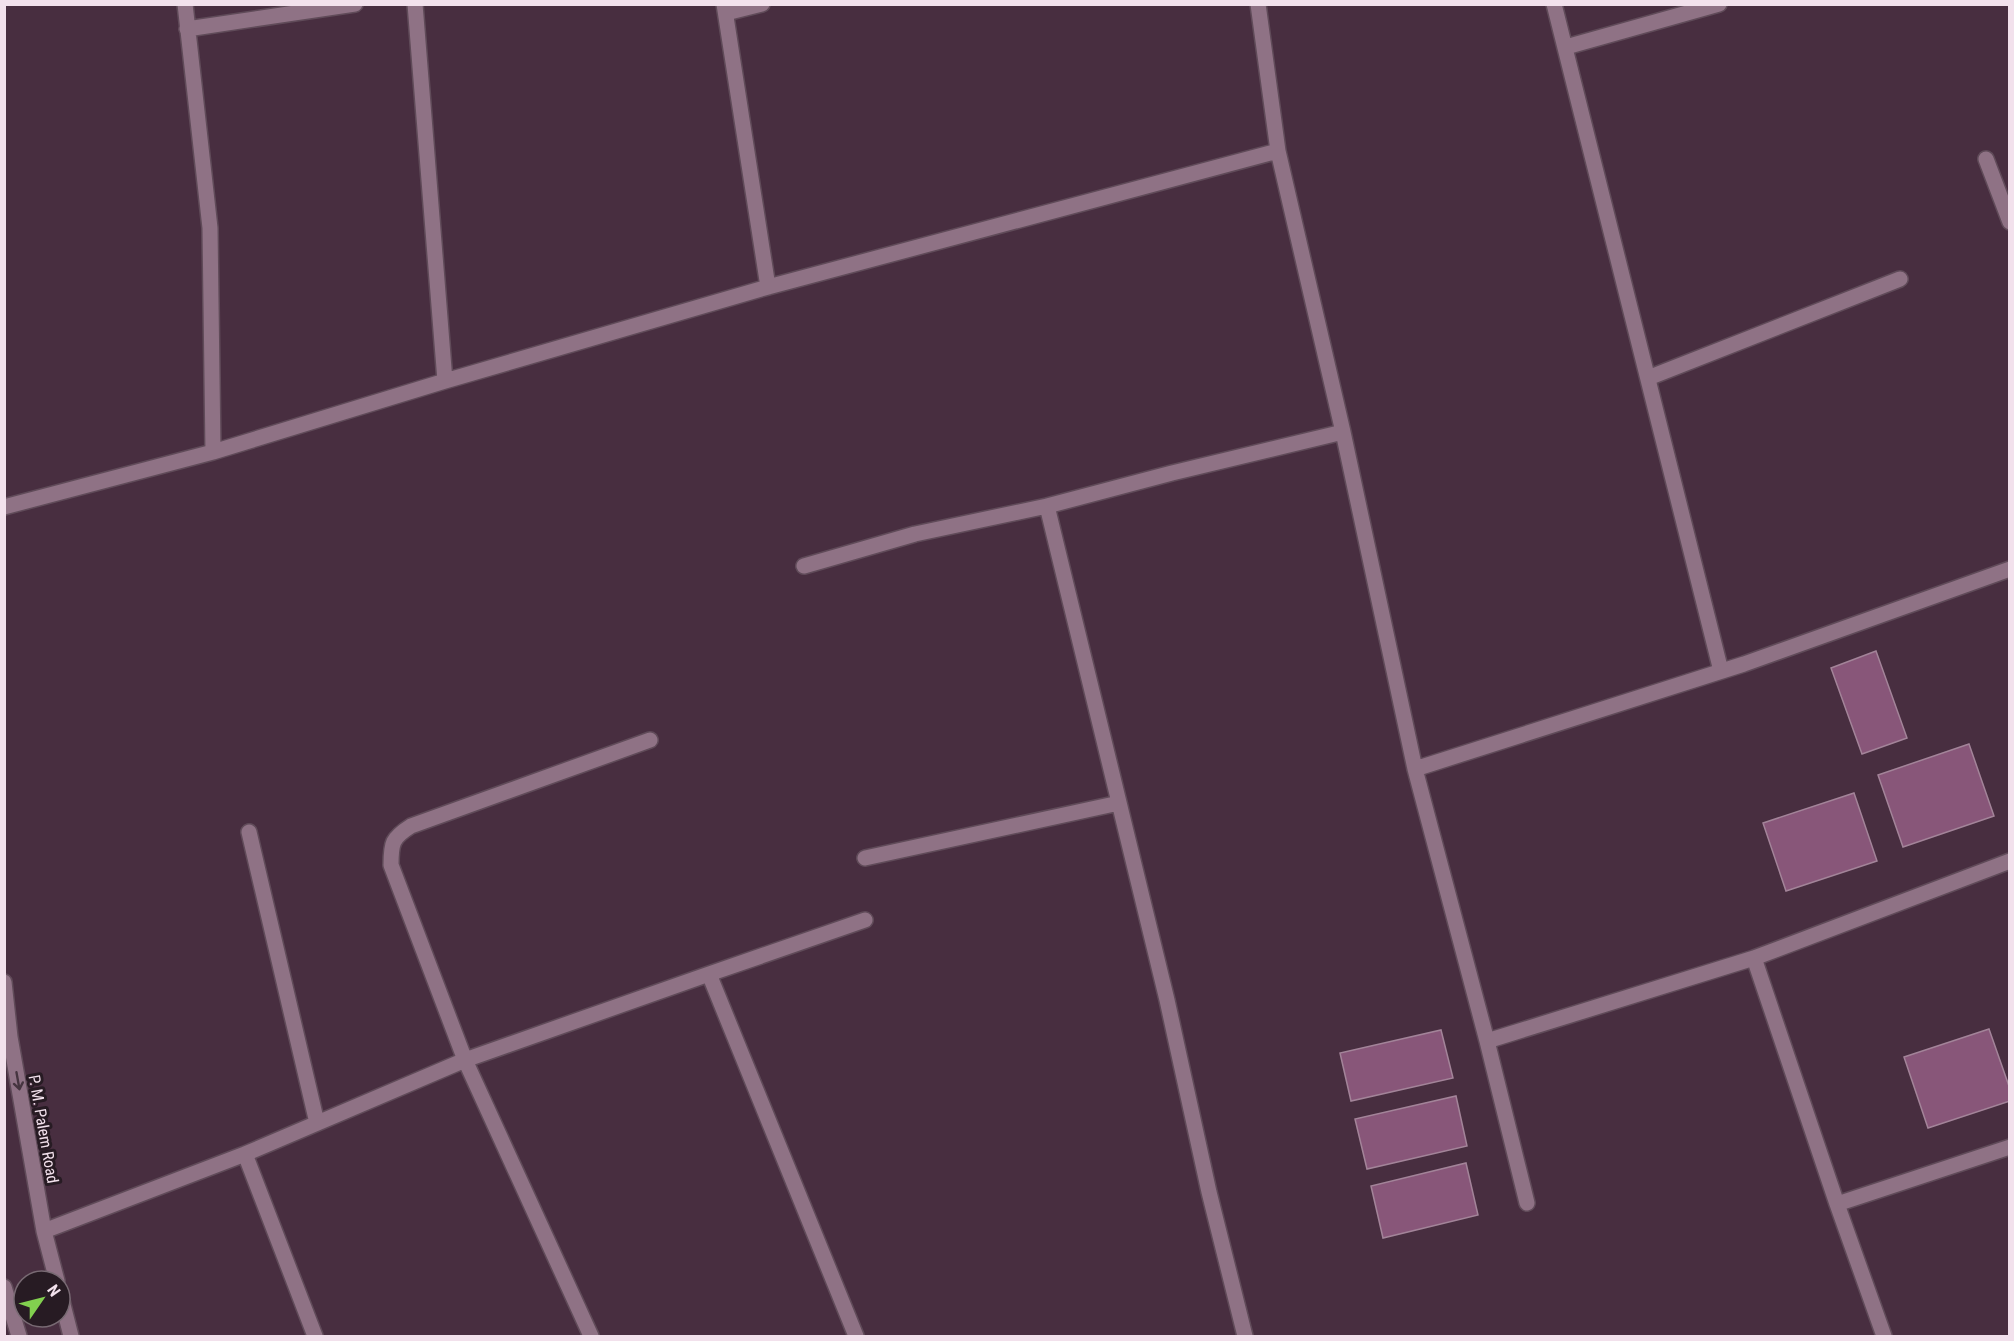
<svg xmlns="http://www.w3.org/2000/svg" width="2014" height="1341" viewBox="0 0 2014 1341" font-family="'Roboto Condensed',sans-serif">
  <rect width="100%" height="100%" fill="#482e40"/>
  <!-- building -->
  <path fill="#885679" stroke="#a38499" stroke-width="1.5" d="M1876,651L1907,738L1862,754L1831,668Z
    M1969,744L1994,816L1903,847L1878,775Z
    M1854,793L1877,861L1786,891L1763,823Z
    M1989,1029L2010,1089V1101L1928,1128L1904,1057Z
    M1441,1030L1453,1078L1351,1101L1340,1053Z
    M1456,1096L1467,1146L1367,1169L1355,1119Z
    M1466,1163L1478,1215L1383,1238L1371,1186Z"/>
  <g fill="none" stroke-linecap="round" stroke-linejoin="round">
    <!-- minor casing -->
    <g stroke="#604b59" stroke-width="18">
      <path id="minor" d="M185,4L210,228L213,452
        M415,4L445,381
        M724,4L768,287
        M1258,4L1278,151
        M1554,4L1721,671
        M726,13L762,4
        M187,29L355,4
        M1566,47L1719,4
        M1986,159L2010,222
        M1648,378L1900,279
        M1343,432L1415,769L1487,1041L1527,1203
        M4,507L213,452L445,381L768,287L1278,151L1343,432L1172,473L1047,506
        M804,566L915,534L1047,506L1167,1000L1209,1192L1245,1336
        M1415,769L1744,664L2010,569
        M249,832L317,1123
        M865,858L1119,803
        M1754,958L2010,861
        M709,974L865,920
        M4,982L10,1037L44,1231L57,1281
        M1487,1041L1754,958L1837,1204L2010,1147
        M245,1154L315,1336
        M1837,1204L1884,1336
        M44,1231L245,1154L465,1060L709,974L856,1336
        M4,1287L19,1336
        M60,1293L71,1336
        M591,1336L465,1060L391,865C391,843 392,838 411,826L650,740"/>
    </g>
    <!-- minor -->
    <use href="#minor" stroke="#8f7285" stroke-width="15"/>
  </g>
  <!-- one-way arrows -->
  <defs><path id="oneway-shaft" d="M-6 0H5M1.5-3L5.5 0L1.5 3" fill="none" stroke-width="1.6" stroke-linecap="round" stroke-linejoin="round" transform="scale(1.5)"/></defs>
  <use stroke="#463540" href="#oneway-shaft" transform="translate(18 1081) rotate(80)"/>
  <g text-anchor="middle" stroke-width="6" stroke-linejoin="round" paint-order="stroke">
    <!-- street labels -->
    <g font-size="16" fill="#f2e1ec" stroke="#271b23">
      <text transform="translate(44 1129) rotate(80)" y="6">P. M. Palem Road</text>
    </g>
  </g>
  <!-- border -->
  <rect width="2014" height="1341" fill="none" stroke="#f2e1ec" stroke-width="12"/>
  <!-- north arrow -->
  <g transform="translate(42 1299) rotate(55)"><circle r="28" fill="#271b23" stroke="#786a73" stroke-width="1.5"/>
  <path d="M0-4.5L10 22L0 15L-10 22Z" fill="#82d04f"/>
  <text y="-9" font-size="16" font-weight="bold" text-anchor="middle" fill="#f2e1ec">N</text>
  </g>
</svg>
